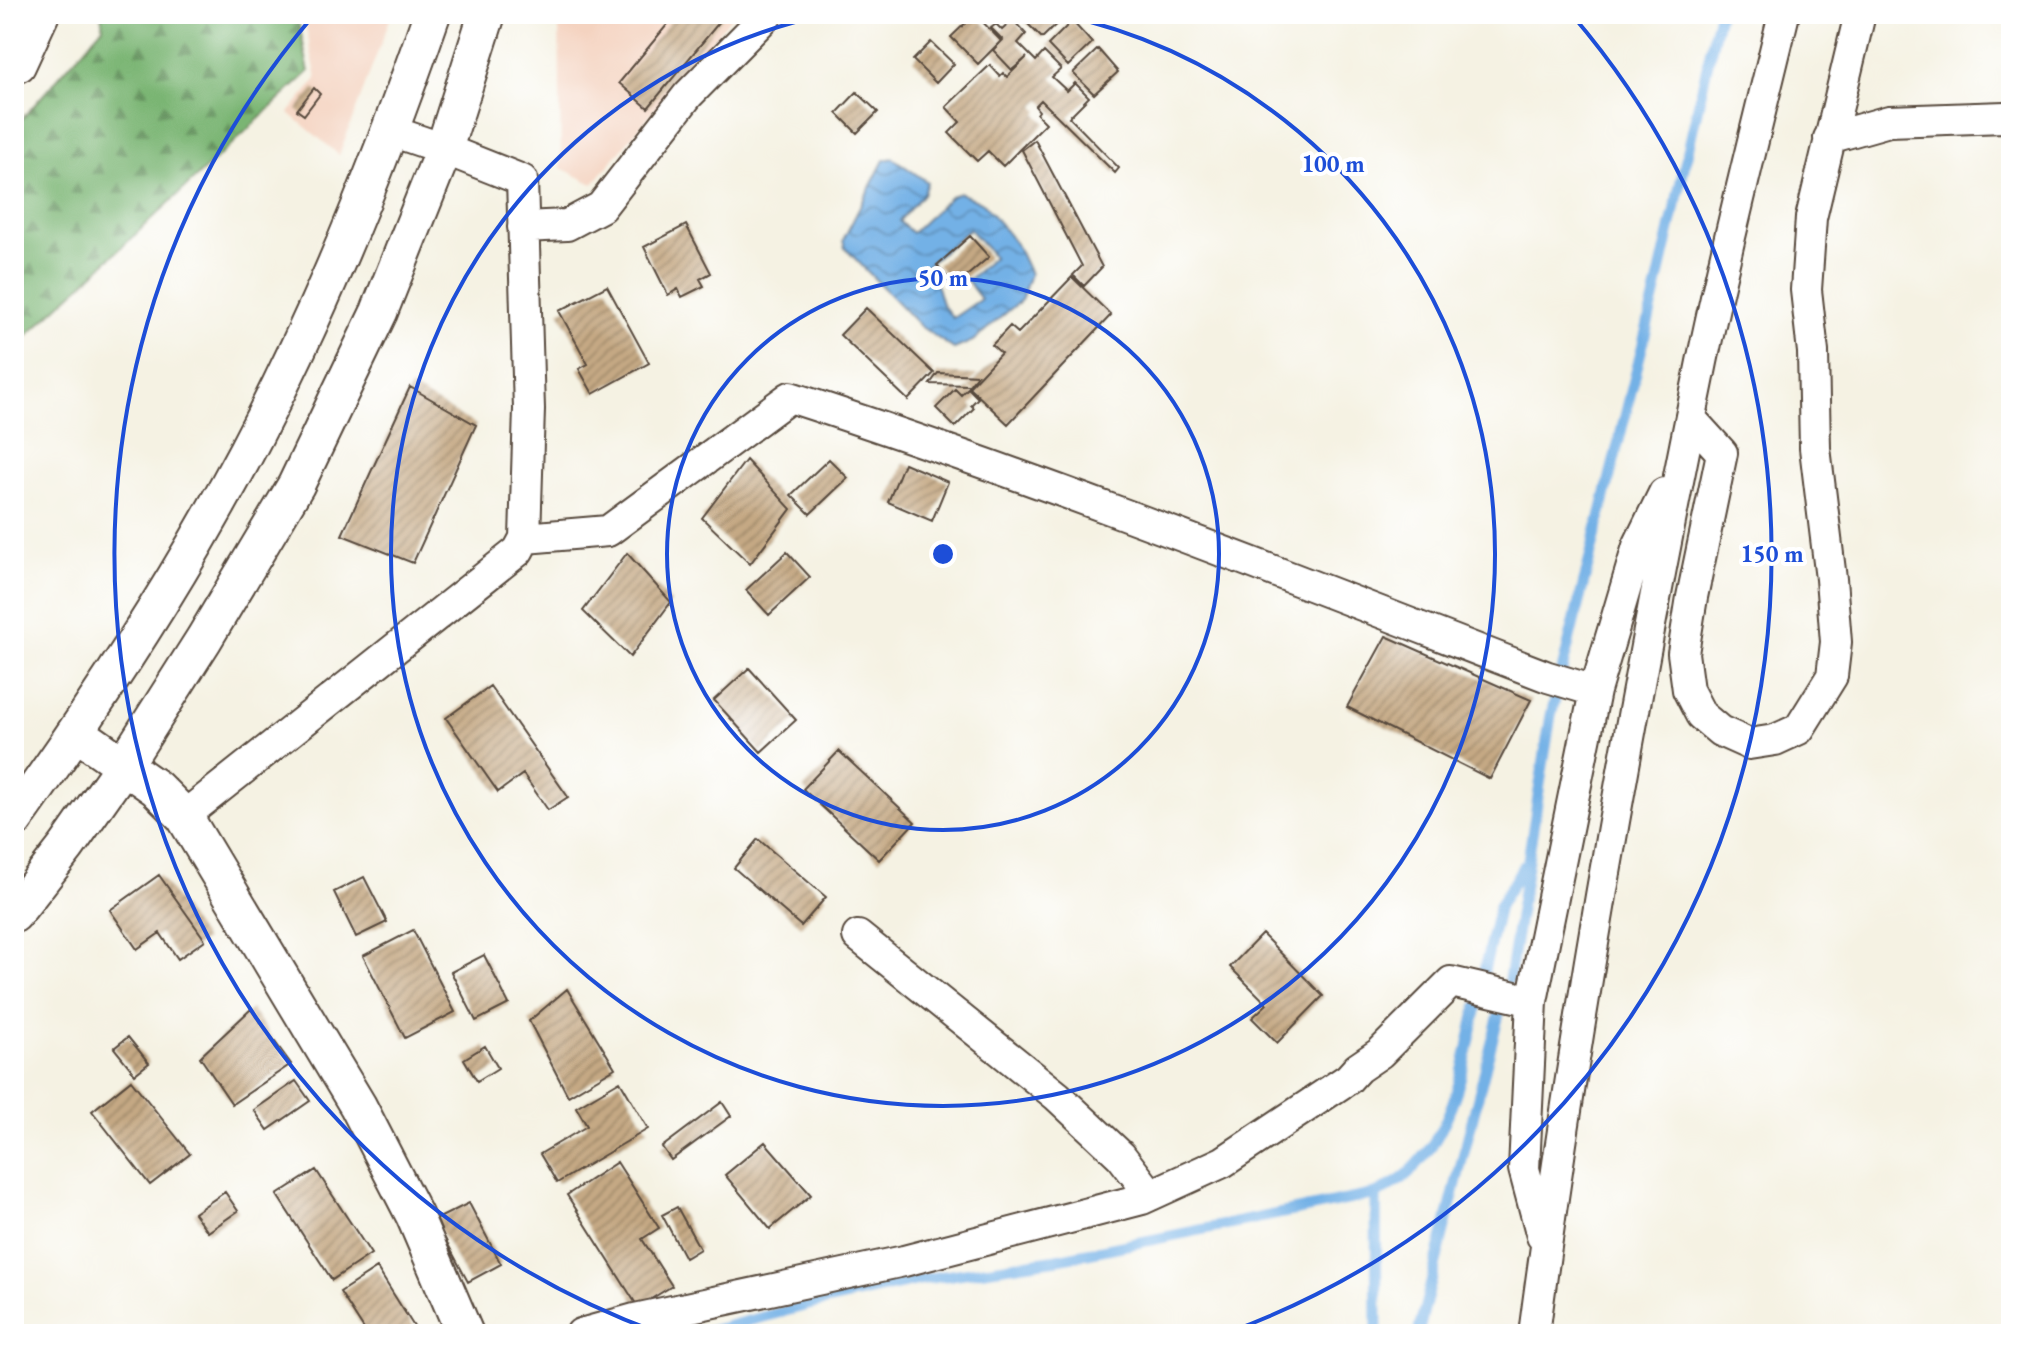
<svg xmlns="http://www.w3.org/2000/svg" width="2025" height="1348" viewBox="0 0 2025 1348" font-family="'EB Garamond',serif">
  <defs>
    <pattern id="forest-firs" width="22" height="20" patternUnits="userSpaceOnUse" patternTransform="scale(2)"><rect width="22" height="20" fill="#7ab573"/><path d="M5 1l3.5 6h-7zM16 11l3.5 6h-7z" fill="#65935e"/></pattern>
    <pattern id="water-waves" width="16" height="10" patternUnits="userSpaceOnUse" patternTransform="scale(2)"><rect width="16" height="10" fill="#73b1e6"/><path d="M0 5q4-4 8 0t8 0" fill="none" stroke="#6090ba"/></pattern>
    <pattern id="building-hatch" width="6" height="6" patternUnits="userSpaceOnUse" patternTransform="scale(2)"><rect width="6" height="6" fill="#c5a984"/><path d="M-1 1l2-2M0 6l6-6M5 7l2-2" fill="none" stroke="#a18a6b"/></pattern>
  </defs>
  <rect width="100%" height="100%" fill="#fff"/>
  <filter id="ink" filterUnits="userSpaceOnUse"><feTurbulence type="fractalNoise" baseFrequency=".0125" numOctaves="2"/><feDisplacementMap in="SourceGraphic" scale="16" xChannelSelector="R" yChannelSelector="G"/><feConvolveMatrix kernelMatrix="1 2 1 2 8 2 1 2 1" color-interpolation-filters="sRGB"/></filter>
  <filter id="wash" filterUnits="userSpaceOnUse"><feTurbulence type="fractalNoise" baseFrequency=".006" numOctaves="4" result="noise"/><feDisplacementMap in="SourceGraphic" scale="32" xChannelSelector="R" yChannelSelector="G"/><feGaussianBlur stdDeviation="1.8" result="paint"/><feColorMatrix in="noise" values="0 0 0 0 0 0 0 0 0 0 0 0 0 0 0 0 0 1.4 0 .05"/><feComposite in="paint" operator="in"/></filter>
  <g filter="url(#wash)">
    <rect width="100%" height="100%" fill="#f5f2e3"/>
    <!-- built -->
    <path fill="#f4d3c0" d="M303,14H392L339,155L289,113L317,79Z
      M559,14H733L593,184L561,168Z"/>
    <!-- forest -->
    <path fill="url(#forest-firs)" stroke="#5a7048" stroke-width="2" d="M101,14H297L309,72L14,348V128L103,27Z"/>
    <!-- water -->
    <path fill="url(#water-waves)" stroke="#576e82" stroke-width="2" fill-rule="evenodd" d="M893,158L927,182L923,194L899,221L912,233L951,196L960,193L983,203L1017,246L1030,274L1021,300L973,341L954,349L920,326L845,248L843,240L884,160ZM969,229L994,257L967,281L981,299L953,318L942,304L937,287L923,269Z"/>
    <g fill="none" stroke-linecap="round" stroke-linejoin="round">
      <!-- stream -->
      <path stroke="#73b1e6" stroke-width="11" d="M1483,975L1499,906L1524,865
        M1509,979L1551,715L1655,295L1719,14
        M1376,1194L1377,1334
        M699,1334L808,1305L924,1279L1058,1259L1376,1194C1385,1189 1395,1184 1403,1178C1454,1136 1463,1067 1477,1007
        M1418,1334L1500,1010"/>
    </g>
    <g id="blocks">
      <!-- building -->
      <path fill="url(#building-hatch)" d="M676,14H726L648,108L619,83Z
        M975,14L1001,41L978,64L951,37Z
        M1018,14H1067L1042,38Z
        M1013,20L1026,34L1018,43L1036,61L1044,52L1061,69L1052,77L1067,91L1075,83L1089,97L1069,117L1119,168L1115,173L1041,100L1035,106L1039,111L1037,114L1046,123L1003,166L988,151L977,161L949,133L960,122L946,107L990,65L1000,76L1003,73L1007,77L1027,57L1012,70L993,50L1003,40L991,28L996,24L1002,30Z
        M1072,21L1092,43L1068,66L1048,45Z
        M931,42L954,64L936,83L913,60Z
        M1098,49L1118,72L1094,94L1073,73Z
        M314,88L320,94L304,115L297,110Z
        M857,92L878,112L857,133L837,113Z
        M1035,140L1102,267L1084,286L1073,275L1082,266L1022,150Z
        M686,225L711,273L700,279L704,286L682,297L678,289L668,295L644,247Z
        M970,236L989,257L955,286L937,265Z
        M1072,277L1111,315L1008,424L969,387L1001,353L992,345L1010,326L1018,333Z
        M607,286L649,363L593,394L579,369L588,364L559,311Z
        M866,308L934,373L908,400L840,335Z
        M938,373L977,375L969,385L930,384Z
        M410,387L476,425L413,563L342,535Z
        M968,388L978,398L971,405L974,408L955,427L936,408L955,389L961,395Z
        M829,459L848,478L810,514L791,495Z
        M746,460L791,509L750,564L702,518Z
        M904,463L948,482L932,521L888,502Z
        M787,552L810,577L769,615L746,590Z
        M627,553L671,602L630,657L583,611Z
        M1386,636L1531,700L1490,779L1347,707Z
        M749,668L796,720L761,752L714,700Z
        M490,686L568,797L548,810L523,774L498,792L446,718Z
        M839,751L915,822L879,860L803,789Z
        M758,839L826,897L801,926L734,868Z
        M159,875L205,940L178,959L160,933L137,949L110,910Z
        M364,877L387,922L356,937L334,892Z
        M413,930L455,1012L405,1038L363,956Z
        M1262,934L1323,996L1277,1043L1252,1018L1267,1004L1230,967Z
        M484,955L509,1004L476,1021L451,972Z
        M567,989L615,1068L568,1096L529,1021Z
        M251,1009L291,1064L232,1104L200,1057Z
        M128,1037L149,1063L135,1074L114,1048Z
        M485,1046L498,1068L477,1081L464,1059Z
        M131,1080L190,1154L150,1185L92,1111Z
        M296,1081L310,1101L268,1130L254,1110Z
        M620,1081L648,1129L557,1183L540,1154L587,1126L576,1107Z
        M722,1102L731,1116L671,1160L662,1147Z
        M765,1142L811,1195L770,1229L725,1175Z
        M617,1162L659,1228L642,1239L672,1286L638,1307L567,1195Z
        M316,1170L371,1254L332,1280L277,1195Z
        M225,1192L238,1211L208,1232L194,1213Z
        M469,1203L501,1264L468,1282L435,1220Z
        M677,1207L700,1249L685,1258L662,1215Z
        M377,1268L418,1333L416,1334H367L340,1292Z"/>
    </g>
  </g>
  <g filter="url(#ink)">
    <use href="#blocks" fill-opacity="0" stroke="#57483c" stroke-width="2"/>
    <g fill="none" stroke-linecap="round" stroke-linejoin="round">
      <!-- minor casing -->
      <g stroke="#57483c" stroke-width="34">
        <path id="minor" d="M14,68L20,66L44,14
          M1829,138L1889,121L2005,117L2011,120
          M523,227L567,225L601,207L688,95L768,14
          M1691,419L1722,453L1692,597L1683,653L1688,690L1701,715L1720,731L1749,744L1775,740L1799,729L1832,676L1836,642L1831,579L1815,448L1813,352L1806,290L1811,218L1860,14
          M525,538L608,531L790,397C1046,480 1297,580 1548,677L1595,691L1532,1001
          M1595,691L1638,546L1664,493
          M184,816L518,551L525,538L529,409L522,180L444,149L391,131
          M858,936L1057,1096L1121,1156L1151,1195
          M581,1334L635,1319L904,1261L1142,1199L1223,1162L1348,1079L1358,1068L1380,1053L1451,982L1532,1001L1524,1169L1542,1236
          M1534,1334C1577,1008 1636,684 1702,362C1726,246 1756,130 1784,14"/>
      </g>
      <!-- tertiary casing -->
      <g stroke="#57483c" stroke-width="40">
        <path id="tertiary" d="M76,732L156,788L184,816L358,1106L414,1215L465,1334
          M14,820C84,722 152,621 211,516C302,357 372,187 432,14
          M14,914L67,846L124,765L204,639L296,485L379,312L444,149L487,14"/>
      </g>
      <!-- minor -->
      <use href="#minor" stroke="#fff" stroke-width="30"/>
      <!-- tertiary -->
      <use href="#tertiary" stroke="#fff" stroke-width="36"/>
    </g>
  </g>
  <!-- distance rings -->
  <g fill="none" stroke="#1d4ed8" stroke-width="4">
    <circle cx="943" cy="554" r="276"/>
    <path d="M1058 14A552 552 0 1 1 828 14"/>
    <path d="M659 1333A829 829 0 0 1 313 16M1573 16A829 829 0 0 1 1227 1333"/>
  </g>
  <circle cx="943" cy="554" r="12" fill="#1d4ed8" stroke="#fff" stroke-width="4"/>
  <g font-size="24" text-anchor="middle" font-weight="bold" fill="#1d4ed8" stroke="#fff" stroke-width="8" stroke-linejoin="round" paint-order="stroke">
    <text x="1333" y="172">100 m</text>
    <text x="943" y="286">50 m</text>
    <text x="1772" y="562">150 m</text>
  </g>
  <!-- margin -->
  <rect width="2025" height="1348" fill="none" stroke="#fff" stroke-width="48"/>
</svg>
